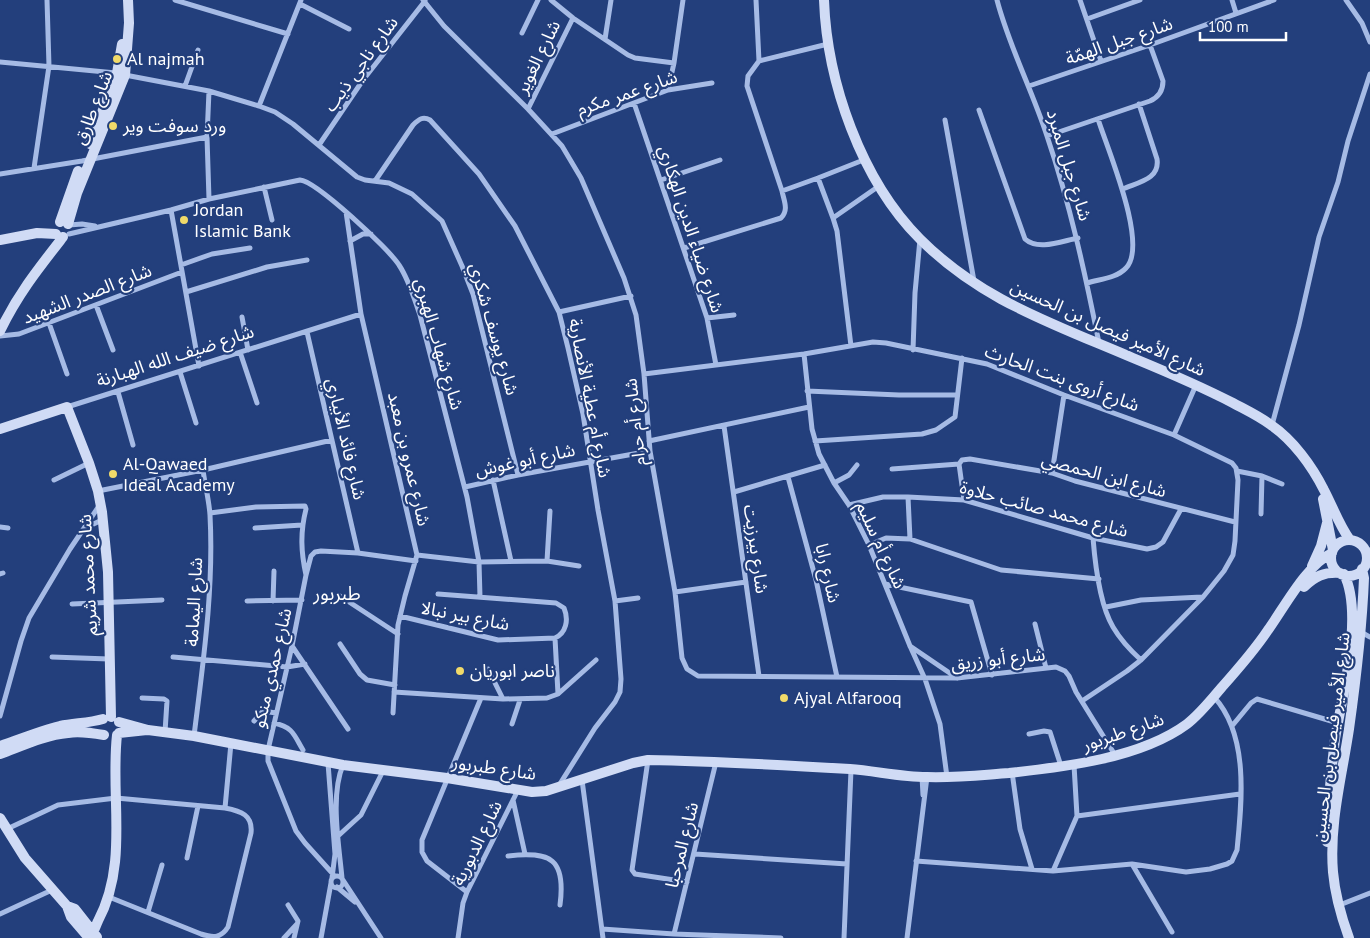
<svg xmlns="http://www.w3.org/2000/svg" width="1370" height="938" viewBox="0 0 1370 938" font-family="'PT Sans','Noto Sans Arabic',sans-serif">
  <rect width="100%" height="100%" fill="#233f7c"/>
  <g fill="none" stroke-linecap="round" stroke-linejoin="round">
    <!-- street -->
    <path stroke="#a6bbe5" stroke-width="5" d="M175,0L288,34
      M423,0L444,26L528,109L562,146L581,178L624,278L636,315L644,374L650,451L675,592L682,658L687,669L698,676L957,678L1056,667L1065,671L1069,676L1076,692L1115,755
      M551,0L573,18L628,55L635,58L674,63
      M756,0L759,61
      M997,0C1009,46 1032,90 1047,136C1070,204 1085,273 1099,343
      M1080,0L1101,61
      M1232,0L1236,13
      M1346,0L1362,23L1370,42
      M300,4L349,29
      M1087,19L1140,0
      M522,33L538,0
      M605,39L611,0
      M0,62L116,73
      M125,75L209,91L259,106L275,112L293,124L357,177L365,180L389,183L412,194L442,221L462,266L473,294L518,475
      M185,86L198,50
      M1029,86L1150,45L1274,0
      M668,90L674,63L683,0
      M209,91L207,137L209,199
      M634,103L707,318L716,365
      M259,106L301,0
      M528,109L573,18
      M979,110L1025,239C1038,251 1062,241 1078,238
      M945,120L974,281
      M552,134L668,90L712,83
      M1047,136L1150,101C1159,97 1163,91 1163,81L1150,45
      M319,145L363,80L425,1
      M34,168L49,66L47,0
      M0,174L82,161L207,137
      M818,178L866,159
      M661,180L720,160
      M375,181L413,125C419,119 423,116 430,120L479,174L515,226L559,312L568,348L583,414L598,510L615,601L621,679L620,692L615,702L595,728L558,787
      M264,187L272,220
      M1123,189C1139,182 1160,179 1157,159L1139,104
      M782,191L818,178L833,218L837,231L851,346
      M171,210L199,366
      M346,212L361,314L417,555L405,596L398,625L393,713
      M833,218L879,186
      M69,225L82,224L95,226
      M69,234L171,210L209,199L300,180C316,181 389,249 399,265C409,280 414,298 420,315L467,497L479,562L480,597
      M350,241L363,234H371
      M684,248L781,218C789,210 784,201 782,191L747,86L748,76L759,61L828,44
      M181,265L212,254L250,248
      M1087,283C1100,279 1117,278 1126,268C1149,245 1107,148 1098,119
      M186,292L267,267L307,260
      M96,305L113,350
      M559,312L631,296
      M242,317L248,350
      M707,318L734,315
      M49,323L67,374
      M307,332L358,553
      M0,336L19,334L182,272
      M913,350L915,293L920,239
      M240,352L257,403
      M804,354L812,429L819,454L834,483L849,505L869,545L910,646L925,679L940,724L947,777
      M180,372L196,423
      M644,374L804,354L873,342L886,343L987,364L1064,395L1174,435L1232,463L1236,468L1238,480L1235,541L1233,555L1224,571L1203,597L1141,660L1127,671L1082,701
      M807,391L899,395H956
      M118,392L133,445
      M67,407L361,314
      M1272,425L1299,325L1319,237L1338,182L1348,141L1370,74
      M724,426L759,676
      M1174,435L1196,385
      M649,441L809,407
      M815,441L922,434L936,430L955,417L962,358
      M892,469L959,464
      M1237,471L1262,476L1282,484
      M1052,473L1064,395
      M788,477L816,580L837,677
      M54,480L89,463
      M493,480L511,561
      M834,483L849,475L857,465
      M465,487L518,475L650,451
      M98,491L203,470L332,440
      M734,492L825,465
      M908,497L910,539
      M964,500L959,464L962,460L970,459L1052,473L1075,481L1235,522
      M849,505L883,497H908L964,500L1093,538L1147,549L1156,547L1163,542L1181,509
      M210,513L256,507L305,506L306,509C300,533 301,552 306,575
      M1261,514L1262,476
      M0,527L8,528
      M85,528L102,520
      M255,528L302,525
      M1093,538C1095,563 1100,605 1113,627C1120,639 1130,650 1141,660
      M869,545L886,538L910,539L1001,570L1099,579
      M1364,549L1370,550
      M417,555L479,562L547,561L579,566
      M547,561L550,511
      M0,574L3,573
      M885,584L971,602L992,675
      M675,592L746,582
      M340,596L398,634
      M247,601L302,600
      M273,601L274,571
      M615,601L638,598
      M72,604L162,600
      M1106,607L1141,600L1202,597
      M400,616L498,640L555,638C566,633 569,620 564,608L556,603L438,594
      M1035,624L1046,668
      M1361,632L1370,637
      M555,638L558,694
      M340,644L360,674L367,680L395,685
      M292,646L348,729
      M910,646L957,678
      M52,657L109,659
      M173,657L287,667L305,664
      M488,669L503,699
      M394,692L503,699L547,698L558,694L596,660
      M142,698L164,699L167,701L165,732
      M0,716L21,641L29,618L70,549L99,506
      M254,721L263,711L276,713
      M274,723C293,727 294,735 303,750
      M512,724L520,700
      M1232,726L1251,703L1257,699L1338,723
      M1029,734L1044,731L1050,732L1061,766
      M194,736C203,663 214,589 210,515C209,500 205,485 203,470
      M648,760L632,870L635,874L687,882
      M328,763L335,854L332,878
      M1012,772L1020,829L1032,869
      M922,776L923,795
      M582,780L603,938
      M513,800L525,854
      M225,808L231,743
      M1077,816L1240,794
      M7,829L58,805L116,798L225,808C241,811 253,815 251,833L228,927C221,938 214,938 201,934L109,897
      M338,836L361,815L383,771
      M695,854L847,864
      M508,856C551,851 566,859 560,905
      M187,858L198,806
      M916,861L1053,871L1132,864L1186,872L1210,869L1227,864L1232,861L1237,850C1242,801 1249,735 1214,697
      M1132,864L1172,932
      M1053,871L1077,816L1074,765
      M333,874L305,843L296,831L268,761V750L292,646L306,575L311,556L315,552L321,551L358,553L416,561
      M331 882a6 6 0 1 1 12 0a6 6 0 1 1-12 0Z
      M342,878C339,845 330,795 343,765
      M343,880L381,938
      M337,887L355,902
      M467,892L427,861L422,852V840L481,698
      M288,905L298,921L294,938
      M1337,906L1370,893
      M148,912L162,865
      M0,914L52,890
      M602,929L674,934L781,938
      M674,934L716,762
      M284,938L297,924
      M321,938L331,883
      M458,938L463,903L467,892L518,790
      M844,938L851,770
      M907,938L927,777"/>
    <!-- secondary -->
    <path stroke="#d0dbf5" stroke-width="10" d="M824,0C827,82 861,180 920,239C943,262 972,283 1001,299C1043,322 1089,339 1133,358C1167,372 1200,386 1233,403C1246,410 1259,416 1271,425C1293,440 1312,466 1324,490C1333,507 1339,525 1350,540
      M90,144L117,73L122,44
      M60,222L78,171
      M68,224L77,193L125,75L129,23L128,0
      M0,240L37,233L56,234
      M0,331C18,294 38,269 63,237
      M0,429L67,407L89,463L98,491L102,512L108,572L111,717
      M1323,499L1333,550
      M1331 558a18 18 0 1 1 36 0a18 18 0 1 1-36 0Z
      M1312,566L1321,546L1327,523
      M1304,587C1315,576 1324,572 1340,573
      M119,722L148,730L194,736L343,765L447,778L532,792L546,791L633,763L648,760C715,761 783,765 850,769C876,771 901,777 927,777C955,778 981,775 1009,773C1065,767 1141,758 1187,724C1200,714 1211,700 1222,687C1238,669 1254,651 1268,630C1284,608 1306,565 1332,553
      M119,733L147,730
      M0,746C20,739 40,731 60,726C75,723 89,723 103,719
      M0,754C22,746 45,735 68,733C80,731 92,733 104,735
      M0,818L25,858L67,906L71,917L89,938
      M1327,842C1327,807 1331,773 1335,739C1342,696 1364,614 1344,574
      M67,906L75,909L97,937
      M89,938C94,933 95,927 98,921C129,863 110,797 117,735
      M1349,938C1341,916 1335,895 1333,872C1329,824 1342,776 1349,729C1356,679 1362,628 1364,578L1362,569"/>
  </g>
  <!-- markers -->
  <g fill="#f1da69" stroke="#233f7c" stroke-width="2">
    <circle cx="117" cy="59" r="5"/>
    <circle cx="113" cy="126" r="5"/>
    <circle cx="184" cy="220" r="5"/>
    <circle cx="113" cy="474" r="5"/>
    <circle cx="460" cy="671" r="5"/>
    <circle cx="784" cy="698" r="5"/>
  </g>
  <g text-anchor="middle" stroke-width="4.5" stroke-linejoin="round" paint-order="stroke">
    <!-- street labels -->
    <g font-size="18" fill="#fff" stroke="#233f7c">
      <text transform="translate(1119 41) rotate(-19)" y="6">شارع جبل الهمّة</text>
      <text transform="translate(538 57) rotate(-64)" y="6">شارع الغوير</text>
      <text transform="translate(361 64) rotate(-54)" y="6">شارع ناجي ذيب</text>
      <text transform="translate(627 93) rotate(-19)" y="6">شارع عمر مكرم</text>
      <text transform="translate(93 108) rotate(-69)" y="6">شارع طارق</text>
      <text transform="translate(1069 165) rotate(73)" y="6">شارع جبل المبرد</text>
      <text transform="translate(691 229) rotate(72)" y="6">شارع ضياء الدين الهكاري</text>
      <text transform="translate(87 294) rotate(-21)" y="6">شارع الصدر الشهيد</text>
      <text transform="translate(1108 328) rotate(24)" y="6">شارع الأمير فيصل بن الحسين</text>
      <text transform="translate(494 329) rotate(74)" y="6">شارع يوسف شكري</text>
      <text transform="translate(439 344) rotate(74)" y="6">شارع شهاب الهبري</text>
      <text transform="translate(175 356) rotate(-18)" y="6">شارع ضيف الله الهبارنة</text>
      <text transform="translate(1062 378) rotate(20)" y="6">شارع أروى بنت الحارث</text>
      <text transform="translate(590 398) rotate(79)" y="6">شارع أم عطية الأنصارية</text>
      <text transform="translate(635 422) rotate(-96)" y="6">شارع أم حرام</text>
      <text transform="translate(346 439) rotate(77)" y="6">شارع فائد الأبياري</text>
      <text transform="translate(409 459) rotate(77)" y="6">شارع عمرو بن معبد</text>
      <text transform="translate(525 460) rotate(-12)" y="6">شارع أبو غوش</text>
      <text transform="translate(1104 475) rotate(15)" y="6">شارع ابن الحمصي</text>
      <text transform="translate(1044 509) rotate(15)" y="6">شارع محمد صائب حلاوة</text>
      <text transform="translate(881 545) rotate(65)" y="6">شارع أم سليم</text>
      <text transform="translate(756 549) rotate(82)" y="6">شارع بيرزيت</text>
      <text transform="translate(828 573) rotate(77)" y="6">شارع رابا</text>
      <text transform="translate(88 575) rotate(-93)" y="6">شارع محمد شريم</text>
      <text transform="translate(194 602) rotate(-87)" y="6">شارع اليمامة</text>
      <text transform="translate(465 616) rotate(11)" y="6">شارع بير نبالا</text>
      <text transform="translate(998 659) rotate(-6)" y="6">شارع أبو زريق</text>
      <text transform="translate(272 668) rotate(-77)" y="6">شارع حمدي منكو</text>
      <text transform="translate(1123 732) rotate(-19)" y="6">شارع طبربور</text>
      <text transform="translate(1331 737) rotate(-83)" y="6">شارع الأمير فيصل بن الحسين</text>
      <text transform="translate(494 768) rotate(8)" y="6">شارع طبربور</text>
      <text transform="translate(477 843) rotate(-64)" y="6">شارع الدبورية</text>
      <text transform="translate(682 845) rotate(-76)" y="6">شارع المرحبا</text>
    </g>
    <!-- poi labels -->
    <g font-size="18" fill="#fff" stroke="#233f7c" text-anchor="start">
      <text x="127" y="65">Al najmah</text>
      <text x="123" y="132">ورد سوفت وير</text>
      <text x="194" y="216">Jordan<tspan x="194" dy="21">Islamic Bank</tspan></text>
      <text x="123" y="470">Al-Qawaed<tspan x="123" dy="21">Ideal Academy</tspan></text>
      <text x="470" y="677">ناصر ابوريان</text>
      <text x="794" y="704">Ajyal Alfarooq</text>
    </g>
    <!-- neighbourhood labels -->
    <g font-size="19" fill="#fff" stroke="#233f7c">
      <text x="337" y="600">طبربور</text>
    </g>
  </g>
  <!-- scale -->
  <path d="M1200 32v8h86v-8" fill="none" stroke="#ffffff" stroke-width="2.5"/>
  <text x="1208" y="32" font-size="15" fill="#ffffff" stroke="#233f7c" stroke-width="4" paint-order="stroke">100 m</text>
</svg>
